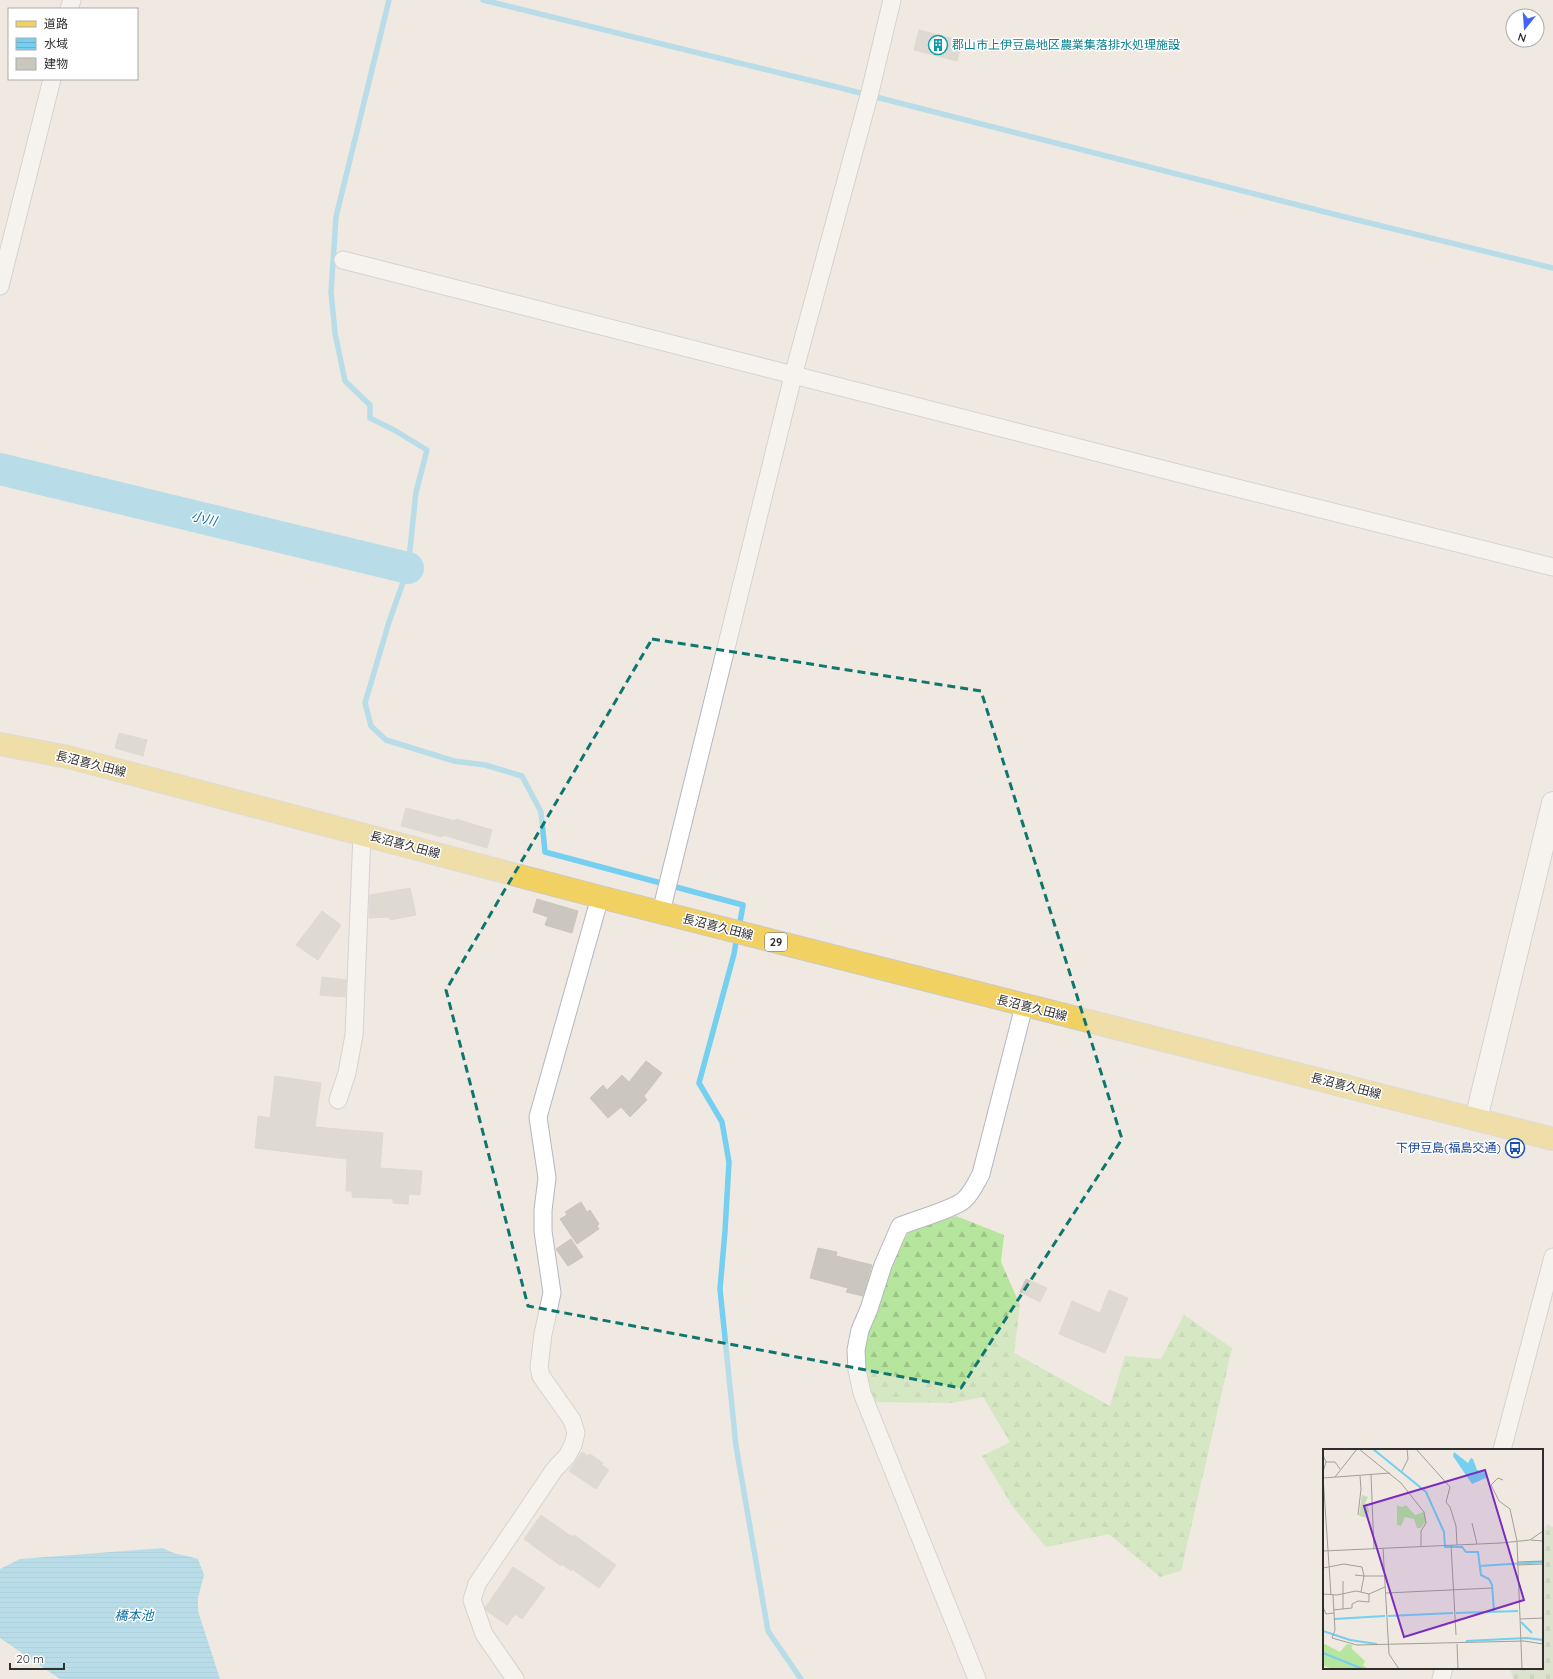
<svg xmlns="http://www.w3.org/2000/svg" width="1553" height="1679" viewBox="0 0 1553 1679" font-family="Quicksand,'Noto Sans JP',sans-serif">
  <defs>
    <pattern id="forest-firs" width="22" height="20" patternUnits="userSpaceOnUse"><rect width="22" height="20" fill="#b6e59e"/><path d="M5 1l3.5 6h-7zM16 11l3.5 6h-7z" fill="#9dc588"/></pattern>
    <pattern id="cemetery-stones" width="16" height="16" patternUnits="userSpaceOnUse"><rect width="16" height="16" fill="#c8d9b8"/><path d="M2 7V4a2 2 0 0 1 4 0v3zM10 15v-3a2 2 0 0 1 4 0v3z" fill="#acbb9e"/></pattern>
    <pattern id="water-rules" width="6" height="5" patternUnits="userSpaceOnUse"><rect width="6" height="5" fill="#75cff0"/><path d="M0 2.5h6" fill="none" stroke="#66b2ce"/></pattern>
  </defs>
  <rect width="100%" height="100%" fill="#efe9e1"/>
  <!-- forest -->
  <path fill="url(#forest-firs)" d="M956,1216L1004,1235L1001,1262L1020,1305L1014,1353L1110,1406L1125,1356L1161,1359L1184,1315L1232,1348L1181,1571L1160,1577L1109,1534L1046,1547L1013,1507L982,1456L1010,1442L983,1397L952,1403L870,1402L862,1360L877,1284L908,1233Z"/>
  <!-- cemetery -->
  <path fill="url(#cemetery-stones)" d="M1547,1524L1553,1527V1679H1513L1510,1668H1542V1535Z"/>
  <!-- water -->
  <path fill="url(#water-rules)" d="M163,1548C173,1555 187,1555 198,1559L204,1575L198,1598V1611L220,1679H60L0,1638V1569L20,1559Z"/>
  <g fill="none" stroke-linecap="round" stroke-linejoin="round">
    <!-- stream -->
    <path stroke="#75cff0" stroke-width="5.5" d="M389,0L336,217L331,292L335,333L345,381L370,405V418L394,430L427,450L416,492L408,568L389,622L365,703L371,726L386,740L454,761L485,765L522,776L541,812L545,852L743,905L739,928
      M483,0L833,86L1341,216L1553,268
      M737,936L734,954L699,1083L722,1122L729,1162L725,1231L720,1289L736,1446L768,1631L801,1679"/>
    <!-- river -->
    <path stroke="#75cff0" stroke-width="32" d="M0,469L408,568"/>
  </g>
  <!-- building -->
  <path fill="#cbc7bf" stroke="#cbc5ba" d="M919,30L962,41L957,61L914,50Z
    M119,733L147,740L143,756L115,748Z
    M406,808L455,821L456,819L492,830L487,848L443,835L442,837L401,826Z
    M410,888L416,915L390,920L389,917L369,918L370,895Z
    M537,899L578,911L572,933L545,925L548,917L533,912Z
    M322,911L341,925L318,960L296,945Z
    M322,977L346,980L345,997L320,995Z
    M646,1061L662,1073L644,1096L647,1100L630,1117L621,1107L608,1118L590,1098L603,1085L607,1090L622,1075L629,1082Z
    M275,1076L321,1083L315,1127L383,1133L380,1168L422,1171L420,1195L409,1194L408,1204L393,1203V1199L352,1197V1191H346L347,1159L255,1148L258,1116L270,1118Z
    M581,1202L587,1212L590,1210L599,1224L597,1226L599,1229L577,1244L560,1219L567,1215L565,1212Z
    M571,1239L583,1257L568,1266L556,1249Z
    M818,1248L837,1252L836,1256L872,1265L863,1296L846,1292L848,1288L810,1278Z
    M1026,1279L1047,1288L1040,1302L1020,1292Z
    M1109,1290L1128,1298L1105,1353L1059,1334L1072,1301L1100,1313Z
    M582,1452L588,1456L590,1454L603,1463L602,1465L609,1470L596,1489L569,1471Z
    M541,1515L568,1534L573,1537L574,1535L616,1565L599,1588L572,1569L571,1571L562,1564L561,1566L524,1539Z
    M513,1567L545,1588L522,1619L515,1614L507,1625L487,1611L485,1608Z"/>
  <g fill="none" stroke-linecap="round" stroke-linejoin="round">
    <!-- street casing -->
    <g stroke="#b4b7c1" stroke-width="19">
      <path id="street" d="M69,9L72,0
        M343,260L1201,479L1553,567
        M0,286L52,79
        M661,912L793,376L870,92L892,0
        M338,1100L347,1073L354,1035L362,834
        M1502,1450L1553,1257
        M515,1679L484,1634L472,1600L477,1584L554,1470L567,1456L573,1445L576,1433L572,1420L541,1376L539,1367L543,1334L552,1293L543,1231V1210L547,1178L538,1117L600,897
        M977,1679L862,1393L857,1370L856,1350L860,1330L869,1309L883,1265L900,1226C914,1220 954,1209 964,1200C972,1193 976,1183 981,1174L1024,1006
        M1441,1679L1444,1668"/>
    </g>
    <!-- secondary casing -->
    <g stroke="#b4b7c1" stroke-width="24">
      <path id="secondary" d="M1476,1119L1553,803"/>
    </g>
    <!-- primary casing -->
    <g stroke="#c9c9c9" stroke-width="24">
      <path id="primary" d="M0,744L68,757L600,897L1553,1139"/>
    </g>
    <!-- street -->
    <use href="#street" stroke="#fff" stroke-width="17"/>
    <!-- secondary -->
    <use href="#secondary" stroke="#fff" stroke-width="22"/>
    <!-- primary -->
    <use href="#primary" stroke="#f2d163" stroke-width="22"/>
  </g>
  <!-- marked area -->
  <path d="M0 0H1553V1679H0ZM652,639L981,691L1122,1139L961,1388L528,1306L446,990Z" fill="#efe9e1" fill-opacity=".55" fill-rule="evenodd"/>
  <path fill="none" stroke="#0f766e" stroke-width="3" stroke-dasharray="8 5" stroke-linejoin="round" d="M652,639L981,691L1122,1139L961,1388L528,1306L446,990Z"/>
  <!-- icons -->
  <defs>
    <g id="building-ring" transform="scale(1)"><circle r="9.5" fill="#fff" stroke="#0f9aa8" stroke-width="1.5"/><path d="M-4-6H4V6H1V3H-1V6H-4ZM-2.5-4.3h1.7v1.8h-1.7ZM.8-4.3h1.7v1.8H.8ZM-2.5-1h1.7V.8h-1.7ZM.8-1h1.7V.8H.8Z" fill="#0f9aa8"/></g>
    <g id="bus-ring" transform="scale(1)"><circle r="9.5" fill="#fff" stroke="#1a4fb4" stroke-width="1.5"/><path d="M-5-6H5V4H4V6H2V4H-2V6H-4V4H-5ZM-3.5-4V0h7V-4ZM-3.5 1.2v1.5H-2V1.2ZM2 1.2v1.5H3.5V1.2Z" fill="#1a4fb4"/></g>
  </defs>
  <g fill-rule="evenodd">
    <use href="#building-ring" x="938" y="45"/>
    <use href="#bus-ring" x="1515" y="1148"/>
  </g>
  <g text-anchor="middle" stroke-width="3" stroke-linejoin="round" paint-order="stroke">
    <!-- shield labels -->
    <rect fill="#fff" stroke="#6d6d6d" stroke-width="1" x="765" y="933" width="22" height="18" rx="3"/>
    <g font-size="11" font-weight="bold" fill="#2e2e2e">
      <text x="776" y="946">29</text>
    </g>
    <!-- culture labels -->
    <g font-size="12" fill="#0d838f" stroke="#fff" text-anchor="start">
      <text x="952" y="49">郡山市上伊豆島地区農業集落排水処理施設</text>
    </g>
    <!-- street labels -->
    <g font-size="12" fill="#2e2e2e" stroke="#fff">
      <text transform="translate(91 764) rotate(14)" y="4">長沼喜久田線</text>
      <text transform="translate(405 845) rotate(15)" y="4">長沼喜久田線</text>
      <text transform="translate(718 927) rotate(14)" y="4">長沼喜久田線</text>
      <text transform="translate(1032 1008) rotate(14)" y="4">長沼喜久田線</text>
      <text transform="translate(1346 1086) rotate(14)" y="4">長沼喜久田線</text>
    </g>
    <!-- transit labels -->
    <g font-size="12" fill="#164399" stroke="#fff" text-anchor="end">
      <text x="1501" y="1152">下伊豆島(福島交通)</text>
    </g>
    <!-- water labels -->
    <g font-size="13" font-style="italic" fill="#0d6fa3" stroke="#fff">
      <text transform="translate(204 518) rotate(14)" y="5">小川</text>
      <text x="134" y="1620">橋本池</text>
    </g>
  </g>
  <!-- overview -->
  <g transform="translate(1323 1449)">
    <rect width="220" height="220" fill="#efe9e1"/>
    <path d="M74,56L79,58L83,56L92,66L101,63L103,72L98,79H94L91,70L82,68L78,77L74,76ZM0,194L17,203L24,195L30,196L28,199L42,212L40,216L45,220H9L0,216Z" fill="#b6e59e"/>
    <path d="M39,46L45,48L42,54L46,60L45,69L36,67Z" fill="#c8d9b8"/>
    <path d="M131,3L145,14L148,9L150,10L154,21L163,24L165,28L149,35L130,7Z" fill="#75cff0"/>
    <path fill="none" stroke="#75cff0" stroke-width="2" d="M50,0L103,43L121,83L122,98H139L143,103H155L158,126L166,130L169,136L171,162M156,117L220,113M133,164L195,162M65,167L130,164M11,170L62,167M198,173L209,184M0,182L27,191L54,195M143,192L204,189L220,191M0,204L40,220"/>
    <path fill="none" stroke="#a29e99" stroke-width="1" d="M36,0L78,34L101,63L103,74L98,82V97M93,0L127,38L123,53L127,58L133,77L134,96M0,6L3,13L0,23M3,13H12L17,20M79,22L85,10L84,0M48,26L51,100M0,27L8,146M12,28L34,0M0,29L67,24M180,31L175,29L168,36L176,52L187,60L194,92M35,66L38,40L37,27M149,74L154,95M208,91L220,92M194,93L199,220M128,96L133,186M60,99L66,205L76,220M0,102L178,94L207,91L220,82M194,113L220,112M194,116L220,115M0,119L21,115L39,118L41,127H62M32,126L41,127L38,143M63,144L169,139M0,145L14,146L33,142L46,145L62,138M10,146L12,181L9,189L34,196L201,192L220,195M0,158L3,165L11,164M20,160V132M10,161L29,159V155L35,152L46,153V145M197,170L220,169M134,195L135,220"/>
    <path fill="#7b2cbf" fill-opacity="0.15" stroke="#7b2cbf" stroke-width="2" d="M162,21L201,151L81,188L41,57Z"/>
    <rect width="220" height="220" fill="none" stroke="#2e2e2e" stroke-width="2"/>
  </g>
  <!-- legend -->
  <rect x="8" y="8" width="130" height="72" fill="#ffffff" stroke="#ababab"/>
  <rect x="16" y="21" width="20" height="6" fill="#f2d163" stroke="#ababab"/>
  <text x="44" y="28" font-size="12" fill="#2e2e2e">道路</text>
  <rect x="16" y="38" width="20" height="12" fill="url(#water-rules)" stroke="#ababab"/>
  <text x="44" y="48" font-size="12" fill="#2e2e2e">水域</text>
  <rect x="16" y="58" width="20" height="12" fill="#cbc7bf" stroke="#ababab"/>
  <text x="44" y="68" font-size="12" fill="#2e2e2e">建物</text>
  <!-- north arrow -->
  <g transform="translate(1525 28) rotate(197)"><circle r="19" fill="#ffffff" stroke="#ababab"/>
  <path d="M0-3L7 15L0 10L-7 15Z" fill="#4264fb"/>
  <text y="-6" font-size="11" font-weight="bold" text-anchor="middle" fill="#2e2e2e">N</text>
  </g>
  <!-- scale -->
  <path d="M10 1663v6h54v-6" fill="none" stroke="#2e2e2e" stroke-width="2"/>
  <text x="16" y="1663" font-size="12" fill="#2e2e2e" stroke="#ffffff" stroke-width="3" paint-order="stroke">20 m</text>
</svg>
